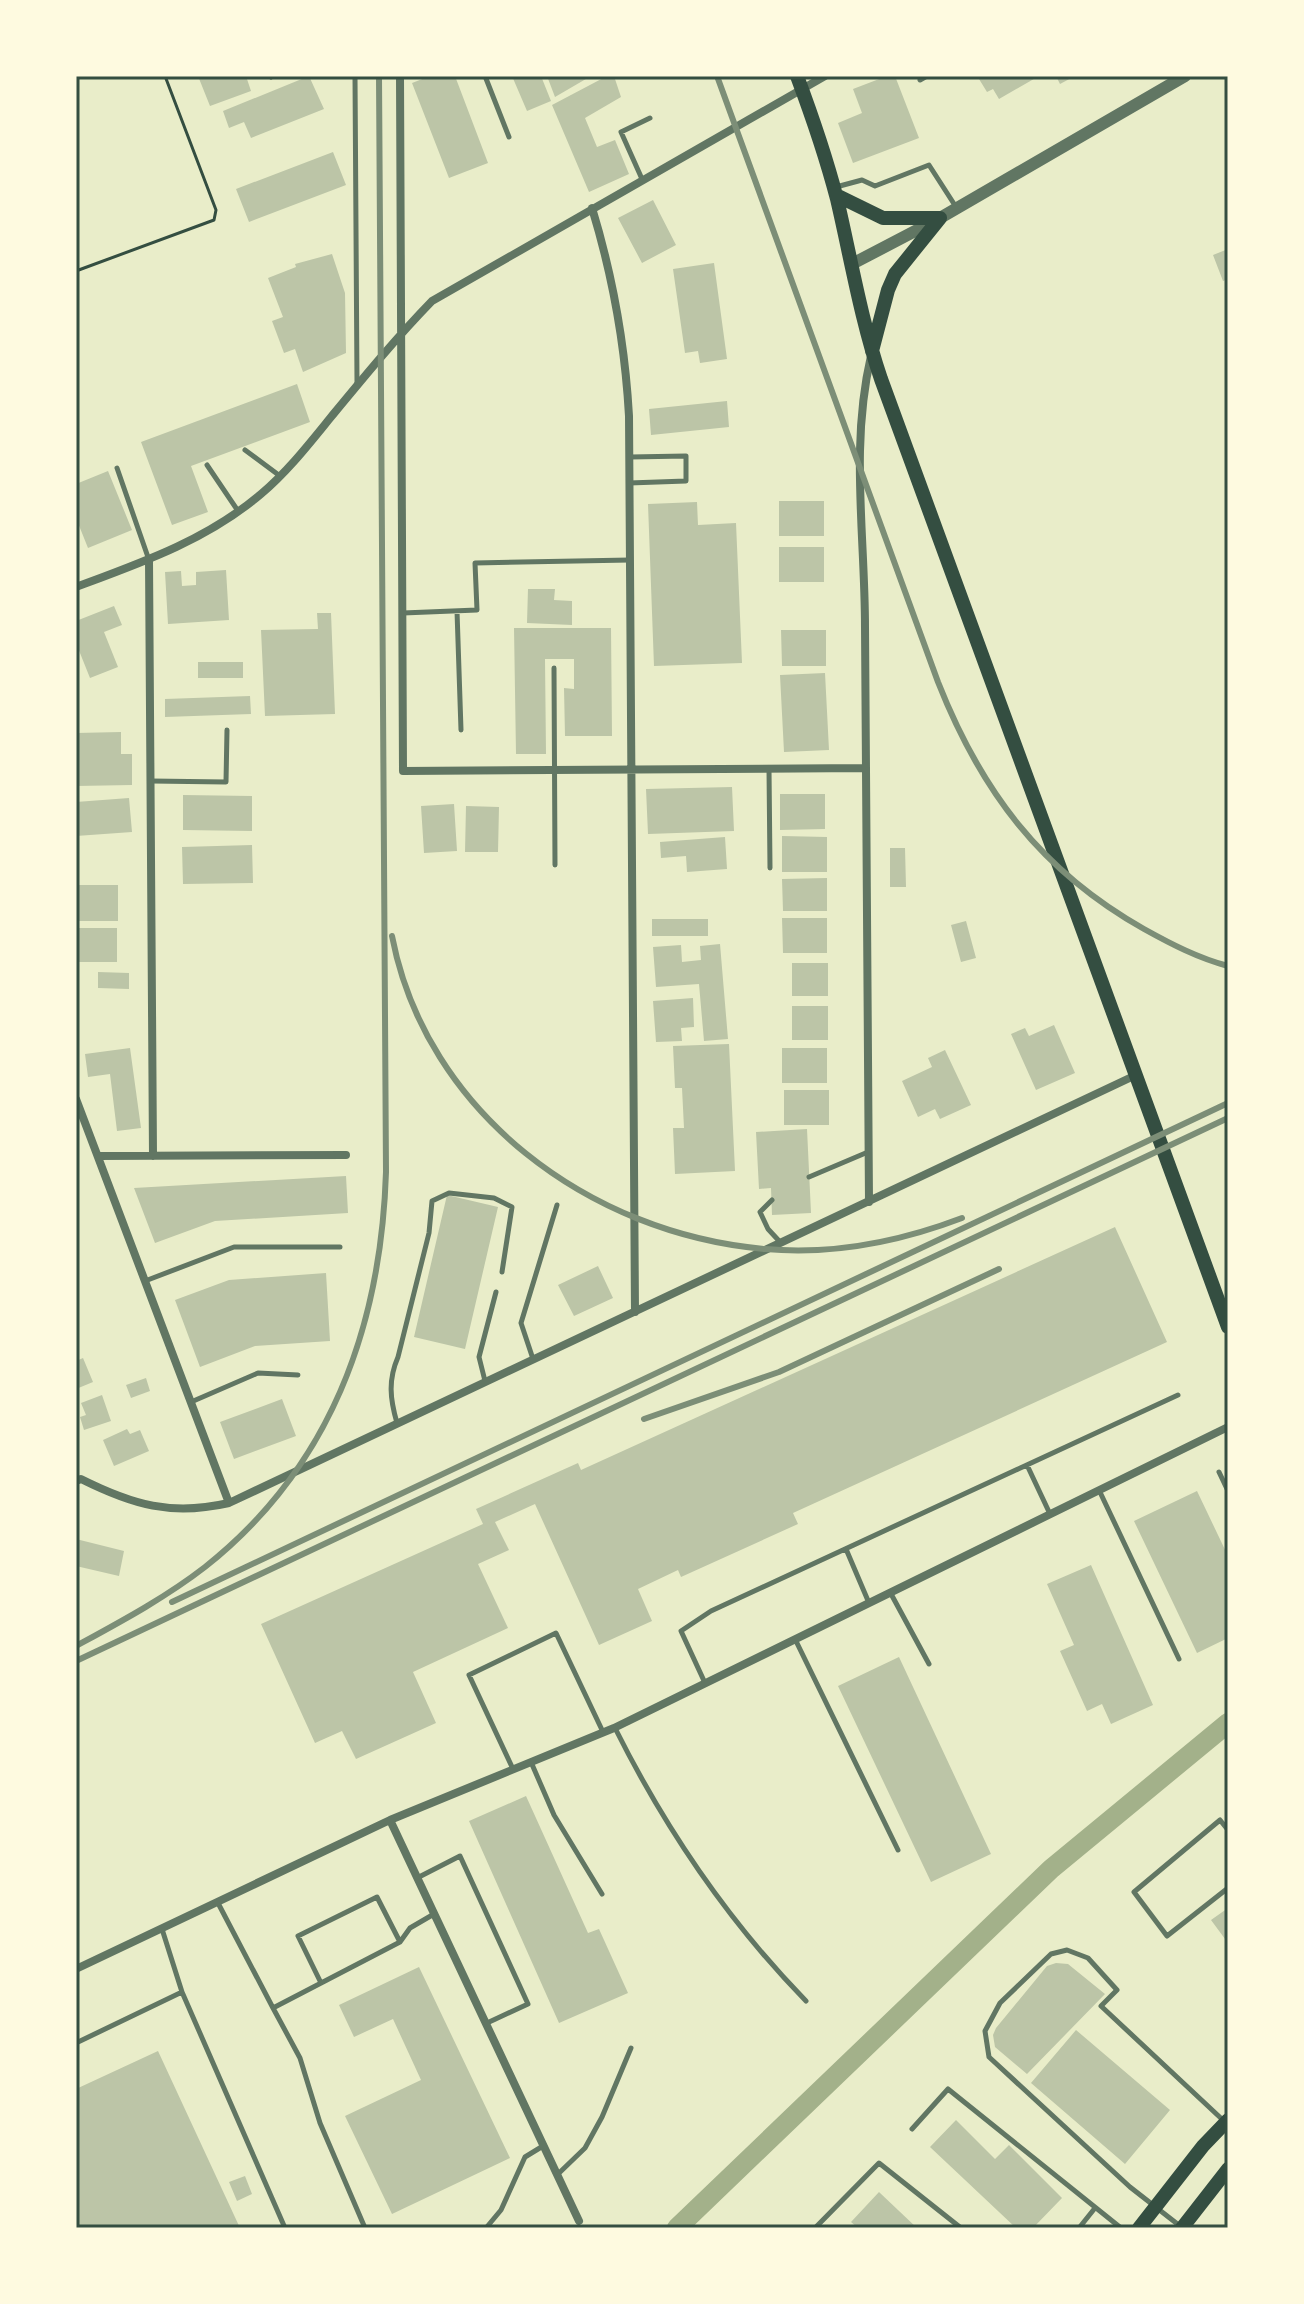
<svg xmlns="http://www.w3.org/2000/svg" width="1304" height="2304" viewBox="0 0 1304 2304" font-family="Rubik,sans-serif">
  <rect width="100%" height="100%" fill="#e9edc9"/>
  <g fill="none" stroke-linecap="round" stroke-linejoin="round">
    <!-- canal -->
    <path stroke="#a3b18a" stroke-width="20" d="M677,2228L1051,1869L1228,1723"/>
  </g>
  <!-- building -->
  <path fill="#bcc5a7" d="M198,76H246L251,91L210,106Z
    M309,76L324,109L251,138L244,122L229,128L223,111Z
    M430,76H455L488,163L449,178L412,83Z
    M512,76H541L551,101L527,111Z
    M547,76H591L555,97Z
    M607,76H614L621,97L585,118L597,147L615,140L629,174L589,192L552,105Z
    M887,76H895L919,138L853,163L838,123L862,113L853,89Z
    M983,76H1039L999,99L993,89L987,92L979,79Z
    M1056,76H1075L1060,84Z
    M333,152L346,185L249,222L236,189Z
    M653,200L676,245L642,263L618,218Z
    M1228,249V279L1223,281L1213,255Z
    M332,254L345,293L346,353L303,372L295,349L284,353L272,321L283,317L268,278L296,267L295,264Z
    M714,263L727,359L700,363L698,351L685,353L673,269Z
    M297,384L310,422L191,466L208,512L172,525L141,442Z
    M727,401L729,427L651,435L649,409Z
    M108,471L132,530L88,548L76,518V484Z
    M779,501H824V536H779Z
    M697,502L698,525L736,523L742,663L654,666L648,504Z
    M779,547H824V582H779Z
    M226,570L229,620L168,624L165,572L181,571L182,586L196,585V572Z
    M528,589H555L554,600L572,601V625L527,623Z
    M114,606L122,625L104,632L118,667L90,678L76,643V621Z
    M317,613H331L335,714L265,716L261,630L318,629Z
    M514,628H611L612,736H565L564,688L574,689V659H545L546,754H516Z
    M781,630H826V666H782Z
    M198,662H243V678H198Z
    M825,673L829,750L784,752L780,675Z
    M250,696L251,714L165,717V699Z
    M121,732V754H132V785L76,786V733Z
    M732,787L734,831L648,834L646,789Z
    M780,794H825V829L780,830Z
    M183,795L252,796V831L183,830Z
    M129,798L132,832L76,836V802Z
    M454,804L457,851L424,853L421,806Z
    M466,806L499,807L498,852H465Z
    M782,836L827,837V872H782Z
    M725,837L727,869L687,872L686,856L661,858L660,842Z
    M252,845L253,883L183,884L182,847Z
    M890,848H905L906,887H890Z
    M827,878V911H783L782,879Z
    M76,885H118V921H76Z
    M782,918H827V953H783Z
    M652,919H708V936H652Z
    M966,921L976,958L961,962L951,925Z
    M76,928H117V962H76Z
    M720,944L728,1039L704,1041L699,984L656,987L653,947L681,945L682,962L701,960L700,946Z
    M792,963H828V996H792Z
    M98,972L129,973V989L98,988Z
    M693,998L694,1027L681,1028L682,1041L656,1042L653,1001Z
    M792,1006H828V1040H792Z
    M1054,1025L1075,1073L1036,1090L1011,1034L1025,1028L1029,1036Z
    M729,1044L735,1171L675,1174L673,1128H684L682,1088H675L673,1046Z
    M130,1048L141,1128L117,1131L110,1074L88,1077L85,1054Z
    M782,1048H827V1083H782Z
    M945,1050L971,1105L940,1119L935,1109L918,1117L902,1081L932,1067L928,1058Z
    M784,1090H829V1125H784Z
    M807,1129L811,1213L772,1215L771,1188L759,1189L756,1132Z
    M346,1176L348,1213L215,1221L155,1243L134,1188Z
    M447,1195L498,1207L465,1349L414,1337Z
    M1115,1227L1167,1342L793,1513L798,1524L681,1577L678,1570L638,1589L652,1621L599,1645L535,1504L495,1522L509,1550L478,1564L508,1628L413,1672L436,1723L356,1759L342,1731L315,1743L261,1624L483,1524L476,1509L578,1463L581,1470Z
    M598,1266L613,1298L574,1316L558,1285Z
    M326,1273L330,1341L255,1346L200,1367L175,1300L229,1280Z
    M83,1358L93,1382L76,1389V1361Z
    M146,1378L150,1391L131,1398L126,1385Z
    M102,1395L111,1421L84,1430L80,1417L86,1415L81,1403Z
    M282,1399L296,1436L234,1459L220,1422Z
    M127,1429L130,1434L140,1430L149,1451L114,1466L103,1440Z
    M1197,1491L1228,1556V1638L1197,1653L1134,1521Z
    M76,1539L124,1551L119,1576L76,1566Z
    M1091,1565L1153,1705L1111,1724L1102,1704L1087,1711L1060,1651L1074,1645L1047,1584Z
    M899,1657L991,1854L931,1882L838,1686Z
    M526,1796L588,1933L599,1929L628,1993L559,2023L469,1821Z
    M1228,1908V1943L1211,1920Z
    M1056,1963L1068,1964L1105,1994L1027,2074L995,2047L993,2035L996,2028L1047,1966Z
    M419,1967L510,2158L392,2214L345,2116L421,2080L393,2019L354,2037L339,2005Z
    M1076,2030L1170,2110L1125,2164L1031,2083Z
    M158,2051L240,2228H76V2089Z
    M956,2120L995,2159L1009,2145L1062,2198L1033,2228H1016L930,2147Z
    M245,2176L252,2194L237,2201L229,2182Z
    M879,2192L917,2228H858L851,2222Z"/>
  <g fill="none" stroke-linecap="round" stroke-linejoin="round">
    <!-- path -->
    <path stroke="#344e41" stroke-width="3" d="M76,271L214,220L216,210L165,76"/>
    <!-- service -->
    <path stroke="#617663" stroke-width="5" d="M270,76L271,77
      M355,76L357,383
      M485,76L509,137
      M920,80L927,76
      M642,179L621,132L650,118
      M836,187L862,180L875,186L929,165L956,207
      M245,450L280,476
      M207,465L238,511
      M117,468L149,560
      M629,483L686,481V456L630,457
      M457,611L461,730
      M403,613L477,610L475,563L630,560
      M554,668L555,865
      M769,769L770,868
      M151,781L226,782L227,730
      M809,1177L868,1152
      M772,1200L760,1212L768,1229L781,1243
      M145,1281L234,1247H340
      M533,1359L521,1323L557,1205
      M485,1381L479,1357L496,1292
      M191,1402L258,1373L298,1375
      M397,1423C390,1399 388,1380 398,1357L429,1233L432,1201L449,1193L494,1198L512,1207L502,1272
      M1027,1465L1050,1514
      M1219,1472L1228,1491
      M1099,1490L1179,1659
      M846,1549L869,1603
      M890,1592L929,1664
      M795,1639L898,1850
      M705,1683L681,1631L711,1611L1178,1395
      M615,1728C665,1828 728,1921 806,2001
      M531,1762L554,1815L602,1894
      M513,1769L469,1675L556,1633L603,1732
      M1228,1830L1220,1820L1134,1892L1167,1936L1228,1888
      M417,1878L460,1856L528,2004L487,2023
      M218,1903L273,2008L400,1942L410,1928L434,1914
      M162,1929L182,1992L285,2228
      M321,1983L298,1936L377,1897L400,1942
      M273,2008L300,2058L320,2123L365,2228
      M76,2043L182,1992
      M912,2129L948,2089L1121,2228
      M557,2175L585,2148L602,2117L631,2048
      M1180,2226L1130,2187L989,2057L985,2031L1000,2003L1051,1954L1067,1950L1088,1958L1117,1990L1101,2006L1225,2122
      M486,2228L501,2210L525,2157L543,2146
      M815,2228L879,2163L961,2228
      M1079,2228L1095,2208"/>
    <!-- minor -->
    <path stroke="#617663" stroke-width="8" d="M400,76L403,771L866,768
      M592,208C613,277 625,344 629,416L635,1312
      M149,560L153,1156
      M76,587C141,563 207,540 261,494C288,471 309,444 331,417C364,377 396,338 432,301L825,76
      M76,1099L229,1503
      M98,1156L346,1155
      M869,1202C868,1010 866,818 865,627C865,535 850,446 871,356
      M76,1481L81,1479C133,1505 171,1516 229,1503L1136,1075
      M390,1820L579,2221
      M76,1969L390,1820L614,1728L1228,1427"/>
    <!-- tertiary -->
    <path stroke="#617663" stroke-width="12" d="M852,264L940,218L1185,76"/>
    <!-- secondary -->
    <path stroke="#344e41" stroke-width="14" d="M797,76C812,116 826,157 837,199C851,259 861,320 881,379L1228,1327
      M836,195L883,218H940
      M872,351L888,290L895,274L940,218
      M1139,2228L1203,2146L1228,2120
      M1182,2228L1228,2169"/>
    <!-- rail -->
    <path stroke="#7c8e77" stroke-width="6" d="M717,76L938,682C981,791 1041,871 1144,929C1171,944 1198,958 1228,966
      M392,936C426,1113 590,1234 765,1249C832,1255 899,1242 962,1218
      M644,1419L779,1372L999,1269
      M172,1602L1228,1103
      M76,1646C120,1622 165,1598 205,1567C330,1468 381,1327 386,1172L379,76
      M76,1661L1228,1118"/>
  </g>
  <!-- border -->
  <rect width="1304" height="2304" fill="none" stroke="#fefae0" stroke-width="156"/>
  <rect x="78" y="78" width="1148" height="2148" fill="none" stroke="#344e41" stroke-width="3"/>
</svg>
